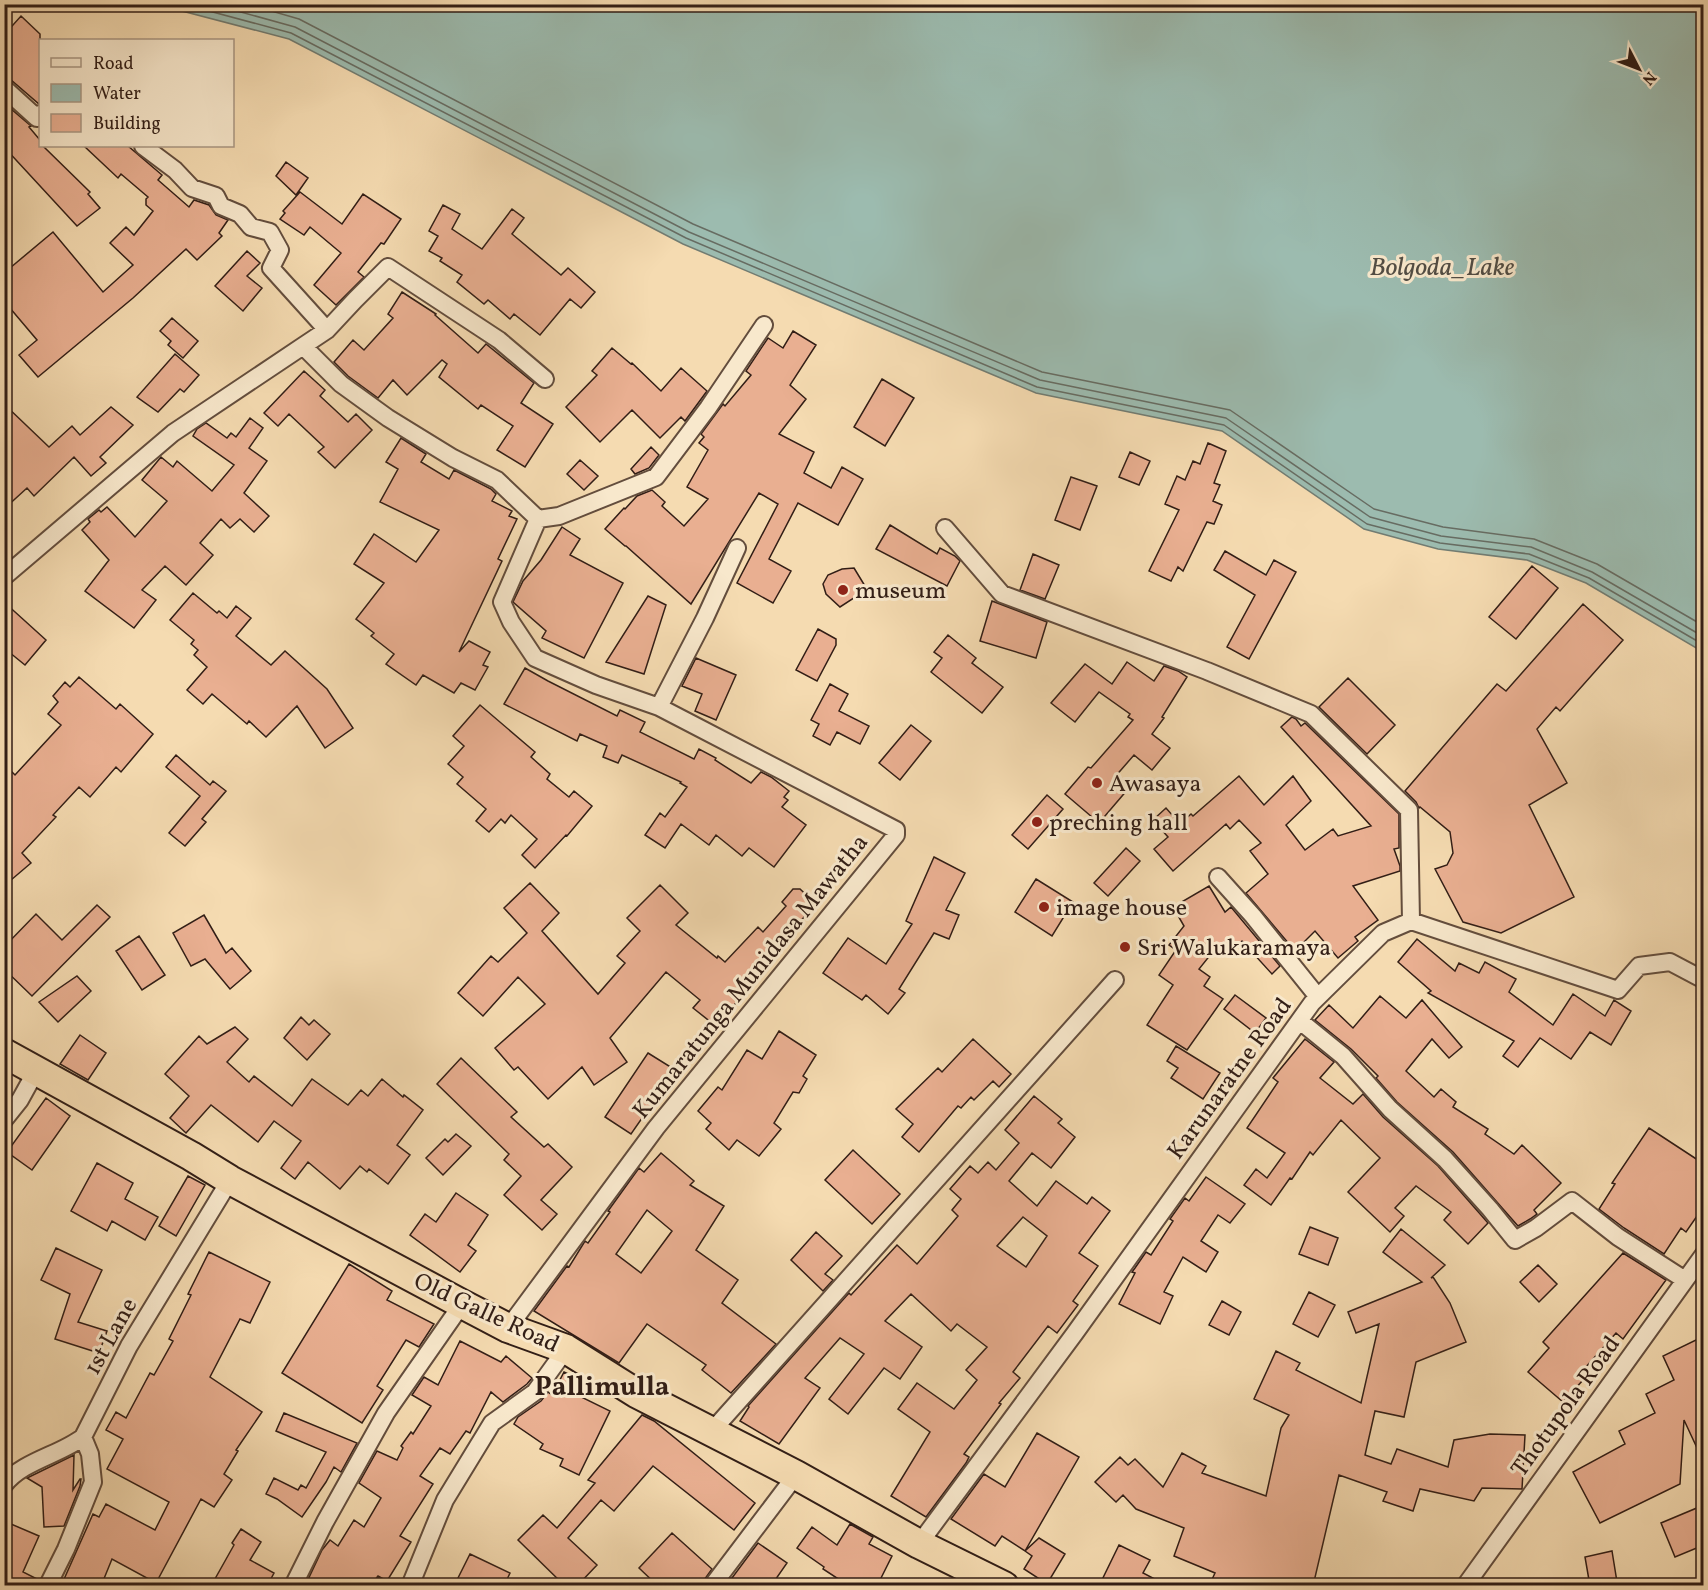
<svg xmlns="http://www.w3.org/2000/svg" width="1708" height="1590" viewBox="0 0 1708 1590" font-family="Vollkorn,serif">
  <rect width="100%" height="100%" fill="#f5dbb1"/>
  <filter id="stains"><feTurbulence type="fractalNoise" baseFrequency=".00333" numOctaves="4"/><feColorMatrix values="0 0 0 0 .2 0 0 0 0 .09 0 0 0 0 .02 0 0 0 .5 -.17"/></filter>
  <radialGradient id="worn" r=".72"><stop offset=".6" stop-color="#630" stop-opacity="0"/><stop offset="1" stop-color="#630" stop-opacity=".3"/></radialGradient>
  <!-- water -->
  <path fill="#9cbbaf" stroke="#727c72" stroke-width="1.5" d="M159,5H1703V652L1586,583L1527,560L1438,549L1364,529L1222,431L1036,393L683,244L289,39Z"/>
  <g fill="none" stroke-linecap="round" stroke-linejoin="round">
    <!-- shore -->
    <path stroke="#676c62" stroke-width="1.5" d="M183,4L291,33L686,238L1037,387L1224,425L1367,524L1440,543L1529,554L1589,578L1704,645
      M212,4L295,27L689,232L1040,380L1226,418L1370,517L1441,536L1531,547L1592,572L1704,637
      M247,4L299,19L693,224L1042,372L1230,410L1374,509L1443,527L1534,539L1597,564L1704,626"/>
  </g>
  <!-- building -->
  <path fill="#e9af91" stroke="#321e16" stroke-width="1.5" fill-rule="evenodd" d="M21,16L40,34V102L39,104L11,80L4,78V35Z
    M4,103L31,126L29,127L40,140V146H45L44,147L90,192L88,194L100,208L77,226L4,147Z
    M84,146H128L162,175L158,180L189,207L194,200L209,205L216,215L228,220L219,233L222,236L197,260L186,249L133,298L38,377L19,355L37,340L4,301V273L53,232L103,292L133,265L110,243L126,227L134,235L153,211L146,205V199L148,197L121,174L118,178Z
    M286,162L308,178L296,195L276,176Z
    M300,192L342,224L363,194L401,219L384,244L381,243L358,272L364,277L336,305L314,285L341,253L310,227L304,235L280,219L285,213L283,211Z
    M443,205L460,214L452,229L482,249L512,209L524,218L512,234L561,275L568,268L595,292L581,308L570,299L540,335L514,314L510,319L488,300L484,304L457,282L462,275L440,261L442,258L429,251L438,236L429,231Z
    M247,251L260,263L247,276L262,288L243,311L215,286Z
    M402,292L436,314L435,315L478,353L486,344L534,383L521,403L553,424L525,467L497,450L513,426L481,405L478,409L439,377L447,364L442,360L407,395L393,380L378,398L348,376L334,362L353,340L364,350L393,318L388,314Z
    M172,318L198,341L183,358L168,345L171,341L160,331Z
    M793,331L816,345L790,385L806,399L779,434L814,452L804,473L831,488L842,467L863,479L838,525L798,503L769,559L791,571L773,603L737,583L778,504L759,493L691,604L626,546H625L605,529L624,508L625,509L637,496L652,490L665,502L662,506L684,526L708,499L687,487L708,450L699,443L704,437L701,434L723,404L725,406L751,375L746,371L768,338L783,348Z
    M612,348L631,364L632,363L661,391L681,368L707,391L685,421L681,417L660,438L632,410L600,442L566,407L597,375L592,371Z
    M175,354L199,375L184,392L180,389L158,412L137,397Z
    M304,371L325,390L320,396L348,422L356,414L372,430L335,468L318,452L324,447L289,414L278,426L264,413Z
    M882,379L914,398L885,446L854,427Z
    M4,404L49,447L72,426L80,435L111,407L133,425L100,457L106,463L91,476L74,457L34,496L27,488L4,509Z
    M250,418L263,428L249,448L267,461L244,493L269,516L254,532L240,519L230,528L221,519L200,543L213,555L186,585L165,566L142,590L156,600L134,628L85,591L109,560L82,530L90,522L88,519L99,510L101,512L107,507L135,537L167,501L142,480L161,457L173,467L177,461L212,491L234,465L193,436L197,429L206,423L227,438L231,433L236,437Z
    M401,438L426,454L421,462L449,479L454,470L491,489L496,494L492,501L512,511L509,516L517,519L498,559L502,561L459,652L469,641L490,652L483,665L488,667L475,690L461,683L454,693L423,675L416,685L386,664L394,654L371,636L374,633L356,619L384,583L354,564L374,534L416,562L439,530L380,502L398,469L386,462Z
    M1208,443L1226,451L1214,483L1220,485L1213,501L1222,505L1214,524L1207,522L1183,571L1178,567L1171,581L1149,571L1179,510L1165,504L1177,476L1185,480L1193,461L1200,464Z
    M651,447L659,455L649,468L635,474L631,469Z
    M1130,452L1150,461L1139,485L1119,477Z
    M580,460L598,476L584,490L567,474Z
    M1071,477L1097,486L1080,530L1055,520Z
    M890,525L937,554L940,548L955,556L960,561L947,586L876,549Z
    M562,527L580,539L570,555L623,583L584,658L542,638L546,631L513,602L523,581L541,560Z
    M1225,551L1266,575L1274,560L1296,572L1249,659L1227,647L1255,595L1214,570Z
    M1033,554L1059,565L1045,599L1020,590Z
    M1532,566L1558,588L1516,639L1489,617Z
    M854,568L865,586L857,596L840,607L826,594L823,584L828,575L842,569Z
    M193,593L217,613L219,611L227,618L236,606L251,618L236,636L271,665L285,651L327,689L353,728L325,748L297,706L266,737L249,721L247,724L212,694L203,704L187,690L207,667L194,655L198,650L191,644L194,640L170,620Z
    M648,596L666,605L644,674L606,662Z
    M992,601L1047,622L1036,658L980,641Z
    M4,602L46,640L25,665L4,648Z
    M1583,604L1623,640L1560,711L1556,707L1537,729L1567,783L1529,805L1574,897L1501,933L1463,922L1435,869L1447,865L1453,853L1450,832L1420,807L1419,808L1416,802L1405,791L1497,684L1506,691Z
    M818,629L836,639V645L817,681L796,670Z
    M948,635L976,658L972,663L1003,687L982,713L931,672L942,658L934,652Z
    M696,658L736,675L716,720L695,711L702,694L682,686Z
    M1127,662L1154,681L1164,666L1178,671L1187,677L1162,717L1164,718L1152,734L1170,748L1152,770L1134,755L1114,778L1128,789L1099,823L1065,794L1088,767L1091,768L1133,720L1128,717L1130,714L1099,692L1075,722L1051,703L1085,664L1112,684Z
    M525,668L548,681L617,716L620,710L645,722L640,732L694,759L699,749L716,758L715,760L751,783L761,772L771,777L789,791L784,797L788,800L782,807L806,825L774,867L749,848L742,856L716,835L709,845L681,824L665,848L645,835L660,813L665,817L687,787L680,783L681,782L622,755L618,763L603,757L607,746L580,734L577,741L504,704Z
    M79,677L116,709L120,704L153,734L121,772L116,767L90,797L79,787L53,815L56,817L22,853L31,863L4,886V764L15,775L61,725L48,714L58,702L53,696L65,682L70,687Z
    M1348,678L1395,725L1367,754L1319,707Z
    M830,684L848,694L839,711L869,726L860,744L837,732L830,745L813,736L819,724L811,720Z
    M480,705L535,752L531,757L550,774L547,779L569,797L574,791L592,806L567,836L566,835L535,868L522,855L537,839L511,815L505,823L501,819L489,832L476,821L486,809L457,784L463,777L448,764L464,746L453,736Z
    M1292,717L1296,719L1301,726L1305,723L1399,814V848L1394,849L1400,866V871L1353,886L1378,920L1355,937L1358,941L1338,958L1315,931L1295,951L1246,893L1268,874L1250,851L1261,843L1239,820L1230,829L1226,824L1173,871L1154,849L1168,837L1153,820L1166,808L1180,824L1191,814L1193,816L1239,776L1264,805L1293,776L1311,801L1286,825L1305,850L1333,829L1338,836L1371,826L1281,727Z
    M911,725L931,741L900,780L879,763Z
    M176,755L210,785L213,781L226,791L202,819L206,822L185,846L169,833L200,796L166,767Z
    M1047,795L1063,809L1028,849L1012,835Z
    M1126,848L1140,861L1108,896L1094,883Z
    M934,857L965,873L946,910L959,915L949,939L934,933L899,989L905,993L888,1014L866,995L862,1000L823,973L848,938L886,964L912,924L906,921Z
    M1036,879L1073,902L1052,936L1015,912Z
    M530,883L559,913L542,931L598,994L625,963L617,956L640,931L627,918L660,885L688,913L676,925L717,958L718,956L725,962L758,927L763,932L786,906L782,902L793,889H800L816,904L784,939L779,935L741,986L746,990L717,1027L693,1008L700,1000L666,972L610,1038L627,1062L594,1085L582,1067L548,1099L518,1067L514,1070L495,1048L545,1004L518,977L483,1016L458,993L491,956L498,962L527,933L504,908Z
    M1209,886L1225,912L1231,907L1280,966L1272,974L1242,941L1229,954L1219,944L1199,969L1210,977L1204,986L1223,999L1187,1050L1147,1025L1173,985L1159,975L1176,950L1169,945L1184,926L1173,907Z
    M97,905L110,917L32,996L4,969V947L36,914L62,940Z
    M204,915L226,953L232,948L251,971L230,989L205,959L191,966L173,933Z
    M139,936L165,975L142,990L116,951Z
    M1417,939L1455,971L1459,963L1479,973L1485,962L1516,979L1509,992L1553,1025L1573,994L1605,1016L1614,1000L1631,1011L1611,1045L1590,1032L1571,1059L1540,1038L1518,1067L1503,1056L1514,1041L1428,993L1431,991L1398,962Z
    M77,976L91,991L58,1022L39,1002Z
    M1235,995L1266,1018L1255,1033L1224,1009Z
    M1380,996L1406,1018L1422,1000L1462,1047L1449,1058L1432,1039L1406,1071L1434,1097L1441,1089L1456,1102L1453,1107L1488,1129L1485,1134L1514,1154L1522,1145L1561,1183L1534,1210L1537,1214L1530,1219L1518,1226L1453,1152L1397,1102L1376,1078L1378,1076L1351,1049L1315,1020L1329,1005L1353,1028Z
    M301,1017L309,1025L314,1020L330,1034L307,1060L284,1038Z
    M235,1027L248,1039L227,1062L249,1082L254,1076L292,1106L312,1079L348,1105L361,1090L368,1096L382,1079L403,1097L404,1095L423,1110L397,1145L410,1155L388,1184L369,1169L367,1172L360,1166L340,1189L308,1162L295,1179L281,1168L301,1141L274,1121L258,1142L211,1105L186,1133L170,1118L189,1096L165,1074L199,1036L207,1044Z
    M779,1031L816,1055L803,1076L807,1079L799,1093L793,1092L774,1123L781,1129L759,1156L737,1140L729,1150L706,1129L711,1123L698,1111L718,1087L722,1090L747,1050L762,1059Z
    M80,1035L106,1053L88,1080L60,1064Z
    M973,1039L1011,1074L999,1087L993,1081L974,1100L971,1097L961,1108L958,1106L919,1152L902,1137L913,1124L896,1109L938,1068L942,1072Z
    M1305,1039L1334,1062L1320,1078L1353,1104L1363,1094L1383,1117L1438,1166L1488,1223L1468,1244L1444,1220L1451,1212L1416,1186L1395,1208L1404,1216L1390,1232L1348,1192L1380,1158L1341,1120L1313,1155L1310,1152L1292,1179L1290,1178L1271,1205L1244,1185L1256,1169L1267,1178L1285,1153L1247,1128L1278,1082L1273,1078Z
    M1176,1046L1220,1073L1203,1099L1171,1078L1178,1068L1167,1061Z
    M648,1053L677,1071L660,1100L656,1098L631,1134L605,1117Z
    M461,1058L517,1112L511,1117L544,1147L548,1144L572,1167L541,1200L557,1214L542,1230L504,1195L521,1176L504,1160L509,1154L437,1084Z
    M1034,1096L1062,1119L1058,1123L1075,1137L1051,1168L1032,1153L1009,1181L1037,1206L1056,1181L1087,1204L1092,1197L1110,1211L1079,1253L1098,1266L1073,1301L1078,1305L1057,1333L1048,1326L1013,1372L1020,1378L999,1403L1001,1404L964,1454L969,1457L966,1463L926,1517L891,1496L930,1432L898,1409L917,1383L954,1409L977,1380L966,1370L987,1347L957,1324L951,1331L911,1294L885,1321L922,1347L900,1379L884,1368L848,1414L829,1399L864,1354L840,1338L805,1378L820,1388L779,1444L740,1421L749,1407L748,1406L849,1293L851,1295L897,1245L917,1264L958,1216L952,1210L961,1199L950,1189L970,1166L978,1173L988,1162L996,1170L1019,1143L1005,1130ZM1023,1217L1047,1236L1026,1267L997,1246Z
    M46,1098L70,1116L32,1170L7,1152Z
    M1649,1128L1704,1164V1206L1686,1232L1681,1228L1664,1254L1624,1228L1599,1209L1615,1184L1612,1183Z
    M456,1134L471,1146L443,1175L426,1158L445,1139L448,1142Z
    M853,1150L900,1194L872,1224L825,1180Z
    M661,1153L694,1181L690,1185L724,1206L696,1250L738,1280L722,1303L776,1344L731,1393L702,1370L706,1365L647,1324L619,1363L534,1311L567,1266L569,1267L585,1241L588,1243L610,1212L608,1211L639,1168L644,1172ZM647,1210L672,1231L641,1273L616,1254Z
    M97,1163L133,1183L125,1199L158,1217L145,1240L112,1221L107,1231L71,1211Z
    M188,1176L205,1185L176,1236L159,1226Z
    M1206,1177L1245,1204L1230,1223L1218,1215L1201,1241L1218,1252L1206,1272L1183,1257L1164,1292L1173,1296L1160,1324L1119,1304L1135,1273L1132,1272L1135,1268L1146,1252L1151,1255L1173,1221L1170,1219L1185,1198L1189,1201Z
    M456,1193L488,1215L468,1245L476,1251L460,1272L410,1235L425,1214L436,1222Z
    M1310,1227L1338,1238L1328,1265L1299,1254Z
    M1401,1229L1445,1265L1431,1278L1433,1277L1450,1303L1466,1342L1416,1362L1404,1417L1375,1411L1365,1455L1391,1464L1397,1449L1448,1467L1454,1440L1490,1434L1525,1435L1522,1489L1482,1488L1474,1501L1420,1489L1413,1511L1383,1501L1387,1492L1339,1475L1313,1586H1209L1215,1573L1174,1556L1184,1528L1136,1509L1123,1495L1116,1502L1095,1482L1120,1457L1128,1465L1135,1459L1163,1487L1182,1453L1206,1466L1202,1473L1266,1496L1281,1428L1289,1415L1254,1399L1276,1351L1300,1363L1296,1370L1361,1403L1379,1324L1356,1333L1348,1312L1422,1282L1383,1252Z
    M816,1232L842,1256L825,1274L833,1280L823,1291L791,1260Z
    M56,1248L102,1270L78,1322L107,1331L99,1353L55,1339L70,1294L41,1280Z
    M209,1252L270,1282L250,1323L240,1319L210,1377L262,1412L236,1450L238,1451L224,1474L232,1480L214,1507L201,1499L156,1583L112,1559L101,1586H61L93,1514L99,1517L106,1504L155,1530L169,1502L107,1469L123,1439L106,1430L116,1412L126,1418L150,1373L154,1375L173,1341L169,1339L191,1295L188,1294Z
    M1623,1253L1666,1280L1623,1339L1616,1333L1578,1376L1583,1380L1563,1402L1528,1372L1549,1348L1543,1342Z
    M349,1264L392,1291L387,1300L434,1324L419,1347L406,1340L377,1386L383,1390L362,1423L282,1373Z
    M1538,1265L1557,1284L1539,1302L1520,1282Z
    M1309,1292L1335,1305L1318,1337L1293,1324Z
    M1222,1301L1241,1312L1229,1335L1209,1325Z
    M1700,1338L1704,1347V1463L1684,1420L1680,1484L1600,1523L1573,1472L1625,1444L1619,1431L1655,1413L1646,1394L1674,1380L1663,1356Z
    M460,1341L501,1362L506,1356L532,1378L527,1384L503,1402L491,1392L470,1433L466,1431L450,1454L440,1448L420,1476L433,1484L400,1536L411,1542L387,1581L378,1576L370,1586H305L322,1550L330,1540L338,1546L354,1520L364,1527L381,1498L359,1483L377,1451L397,1460L403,1448L401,1446L411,1432L413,1434L431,1406L412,1395L424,1377L438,1385Z
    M564,1372L581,1380L575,1394L610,1411L579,1475L560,1466L563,1459L540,1449L543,1444L514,1424L518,1417L541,1401L548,1392L552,1395Z
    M284,1413L357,1443L341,1472L334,1467L326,1482L302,1517L277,1499L266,1494L274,1478L298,1490L301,1485L306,1488L326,1452L276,1431Z
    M642,1415L654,1421L755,1503L734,1530L653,1466L614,1511L601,1500L568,1538L597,1565L577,1586H565L518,1540L543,1515L557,1528L595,1483L588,1480Z
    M1037,1433L1079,1457L1025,1551L1002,1536L995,1546L951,1519L984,1474L1005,1487Z
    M74,1455L73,1490L80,1479H81L80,1486L64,1526L44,1527L42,1487L27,1478Z
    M1704,1505V1545L1675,1557L1661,1523Z
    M4,1521L39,1536L23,1572L39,1580V1586H4Z
    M850,1524L873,1537L869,1544L892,1556L877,1586H849L823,1569L824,1567L797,1548L812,1527L837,1545Z
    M241,1529L261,1542L250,1560L274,1573L267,1586H211L234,1545L232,1543Z
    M672,1533L712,1569L704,1580L702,1586H658L639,1568Z
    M1039,1538L1065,1554L1047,1584L1024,1569L1032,1556L1025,1551Z
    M758,1543L787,1563L771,1586H726Z
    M1119,1545L1150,1560L1143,1573L1168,1586H1099Z
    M1612,1551L1617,1582L1600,1586H1590L1585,1557Z
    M470,1554L510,1573L504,1586H454Z"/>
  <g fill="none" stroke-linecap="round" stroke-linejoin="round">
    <!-- minor casing -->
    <g stroke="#634d3d" stroke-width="20">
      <path id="minor" d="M4,88L37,118L40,114
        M143,146L175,170L192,188L216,196L221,206L240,214L251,227L270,232L280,250L271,268L327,330
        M303,346L327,330L355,300L388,267L499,340L545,379
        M538,519L559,516L656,477L708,408L764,325
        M945,528L1002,594L1207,671L1311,714L1409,810L1411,921
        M4,577L173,433L303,346L341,384L388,418L453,458L497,480L538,519L502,602L511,622L535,658L596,685L659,707L896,830V835L656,1128L508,1328
        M659,707L705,618L737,548
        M1218,877L1253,916L1318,997
        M1300,1021L1343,1056L1390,1109L1445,1159L1490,1209L1515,1240L1536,1228L1572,1201L1618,1237L1685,1280
        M4,1120L20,1100L36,1071
        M711,1432L1115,980
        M4,1485C22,1461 60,1455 83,1437L129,1346L230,1180
        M919,1544L1075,1333L1312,1003L1383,933L1411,921L1618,990L1639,966L1670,962L1704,980
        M49,1583L66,1549L93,1482L90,1454L83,1437
        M293,1586L325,1522L386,1413L462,1304
        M410,1586L445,1500L492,1423L535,1392L566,1349
        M712,1586L796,1475
        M1465,1586L1704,1254"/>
    </g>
    <!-- trunk casing -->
    <g stroke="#321e16" stroke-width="32">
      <path id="trunk" d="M4,1053L191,1156L230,1180L462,1304L508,1328L566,1349L636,1393L796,1475L919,1544L1004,1586"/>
    </g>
    <!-- minor -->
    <use href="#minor" stroke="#f8e8cc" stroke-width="16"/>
    <!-- trunk -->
    <use href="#trunk" stroke="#f5dbb1" stroke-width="28"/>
  </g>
  <!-- markers -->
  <g fill="#8f2418" stroke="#f8e8cc" stroke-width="2">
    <circle cx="843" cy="590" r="6"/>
    <circle cx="1097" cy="783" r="6"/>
    <circle cx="1037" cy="822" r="6"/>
    <circle cx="1044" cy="907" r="6"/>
    <circle cx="1125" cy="947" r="6"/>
  </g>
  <g text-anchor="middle" stroke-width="6" stroke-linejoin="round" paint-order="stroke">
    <!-- poi labels -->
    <g font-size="24" fill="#321e16" stroke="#f8e8cc" text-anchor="start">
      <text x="855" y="598">museum</text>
      <text x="1109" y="791">Awasaya</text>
      <text x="1049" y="830">preching hall</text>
      <text x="1056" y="915">image house</text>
      <text x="1137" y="955">Sri Walukaramaya</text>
    </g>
    <!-- street labels -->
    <g font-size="24" fill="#321e16" stroke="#f8e8cc">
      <text transform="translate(750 976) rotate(-51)" y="8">Kumaratunga Munidasa Mawatha</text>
      <text transform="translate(1229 1078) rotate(-54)" y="8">Karunaratne Road</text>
      <text transform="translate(487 1312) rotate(25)" y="8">Old Galle Road</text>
      <text transform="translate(110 1336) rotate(-61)" y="8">1st Lane</text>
      <text transform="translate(1565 1406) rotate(-54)" y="8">Thotupola Road</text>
    </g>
    <!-- water labels -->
    <g font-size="26" font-style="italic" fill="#524d44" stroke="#f8e8cc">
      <text x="1442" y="275">Bolgoda_Lake</text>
    </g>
    <!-- quarter labels -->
    <g font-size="27" font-weight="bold" fill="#321e16" stroke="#f8e8cc">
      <text x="602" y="1395">Pallimulla</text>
    </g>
  </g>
  <!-- margin -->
  <rect width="1708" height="1590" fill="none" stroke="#f5dbb1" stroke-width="24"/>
  <rect x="6" y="6" width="1696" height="1578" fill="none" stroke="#321e16" stroke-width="3"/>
  <rect x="12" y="12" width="1684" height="1566" fill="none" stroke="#321e16" stroke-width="1.5"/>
  <!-- legend -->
  <rect x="39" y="39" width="195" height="108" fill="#f8e8cc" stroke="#a99783" stroke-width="1.5"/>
  <rect x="51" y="58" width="30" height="9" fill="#f8e8cc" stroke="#a99783" stroke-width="1.5"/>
  <text x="93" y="69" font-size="18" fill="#321e16">Road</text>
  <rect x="51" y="84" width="30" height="18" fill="#9cbbaf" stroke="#a99783" stroke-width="1.5"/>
  <text x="93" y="99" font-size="18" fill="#321e16">Water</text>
  <rect x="51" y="114" width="30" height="18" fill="#e9af91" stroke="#a99783" stroke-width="1.5"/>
  <text x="93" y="129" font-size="18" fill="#321e16">Building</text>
  <!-- north arrow -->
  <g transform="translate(1639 69) rotate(132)" stroke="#f8e8cc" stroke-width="4.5" paint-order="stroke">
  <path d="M0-4.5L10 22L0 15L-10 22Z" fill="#321e16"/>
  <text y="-9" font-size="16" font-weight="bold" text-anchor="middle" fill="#321e16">N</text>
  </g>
  <rect width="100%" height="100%" filter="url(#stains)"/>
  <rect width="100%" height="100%" fill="url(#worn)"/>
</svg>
